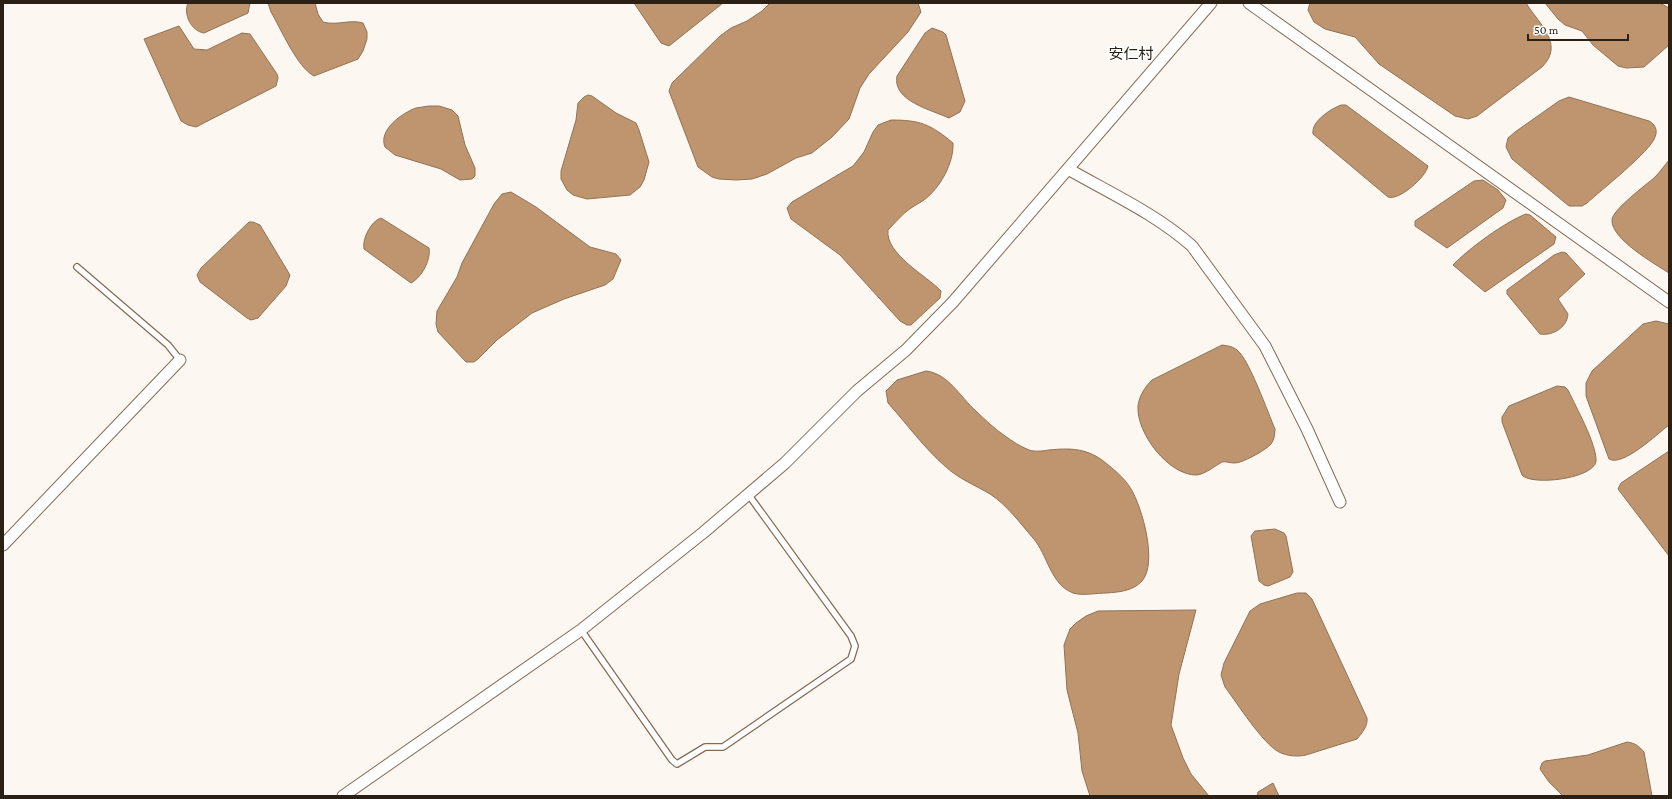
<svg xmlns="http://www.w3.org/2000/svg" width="1672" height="799" viewBox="0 0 1672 799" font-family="'Crimson Pro','Noto Sans SC',serif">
  <rect width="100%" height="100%" fill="#fdf7f2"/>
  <!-- water -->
  <path fill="#be956e" stroke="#927254" d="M188,3H250L248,13L204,33C191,31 183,14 188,3Z
    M268,3H315L318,14L323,22C337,26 349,19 363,23L367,32V39L363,51L358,59L314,76C297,67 281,29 271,12Z
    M634,3H723L669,46L661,43Z
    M770,3H918L921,12L908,32L869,74L860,88L849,119L832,137L812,153L796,158L767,174L752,179L736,180L719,179L712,177L698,167L669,91L672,83L720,36L731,28L747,21L762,11Z
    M1310,3H1526C1539,24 1565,44 1542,67L1477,116L1468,119L1455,116L1379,64L1355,37L1325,29L1314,22L1308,10Z
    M1545,3H1660L1669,8V45L1644,67L1626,68L1618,66L1593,45L1582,31L1565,25L1558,19Z
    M179,26L194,49L207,50L242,33L250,34L277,74L278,78L276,86L196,127L188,125L181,121L144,39Z
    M932,28L943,32L946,35L965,101L960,112L949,118C932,110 892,101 897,76L925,33Z
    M588,95L592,96L616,113L636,123L639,130L649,162L644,180L640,187L630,195L587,199L573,195L567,190L561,179V171L576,120L578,103L584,97Z
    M1569,97L1649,121C1655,124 1658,130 1655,137C1651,151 1600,191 1587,203L1582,206H1569L1512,159L1506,147L1508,138L1515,132L1559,101Z
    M1341,105H1346L1428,166C1426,177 1399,201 1388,197L1313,134C1311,121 1331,109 1341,105Z
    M429,106H439L452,110L458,116L465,145L475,168V176L472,179L460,180L441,169L395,155L385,147C378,130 402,113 416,108C420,107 425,107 429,106Z
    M891,120C920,120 930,124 953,143C954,163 940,188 924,200C920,203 915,205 911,208C902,214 895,223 888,230C885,254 927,276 941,291L940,298L911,325H907L900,321L840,255L791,219L787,208L792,202L853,166L864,152L873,132L878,125Z
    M1669,160V273C1655,264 1611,239 1612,220C1612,210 1646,185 1655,177C1660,172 1664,166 1669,160Z
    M1483,180L1498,190L1506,200L1503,208L1447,248L1415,226V221L1474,181Z
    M511,192L536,207L590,247L616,254L621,260L613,279L605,285L564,299L532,313L497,340L478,359L474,362H466L438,332L436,324L437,311L457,277L462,263L494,204L502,194Z
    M1526,214L1530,215L1556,237L1554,244L1485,292L1453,265C1468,249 1505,222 1526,214Z
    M381,218L429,248C431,260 422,277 411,283L364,249C362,239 371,221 381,218Z
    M249,222H253L260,225L290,275L286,286L258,318L251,320L247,318L200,282L197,275L201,268Z
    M1562,252L1566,253L1585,274L1558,299L1568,314C1567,328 1552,336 1540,334L1507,294V290L1554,255Z
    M1656,321L1669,324V425C1657,434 1623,467 1609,459L1586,396V383L1592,371L1643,324Z
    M1222,345C1228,346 1232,346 1237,350C1249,359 1268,413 1275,429C1275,435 1274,440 1271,444C1266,450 1241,464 1234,463C1229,463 1226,461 1222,462C1215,466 1205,474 1197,475C1169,476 1136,433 1138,406C1139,396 1145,387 1152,380Z
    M926,371C949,374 960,397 976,411C985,420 995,429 1005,436C1012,441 1021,447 1029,450C1035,452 1043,451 1049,450C1069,448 1085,448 1102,460C1112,468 1124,477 1131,489C1142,507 1158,563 1142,581C1133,591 1119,592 1107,593C1096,593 1083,596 1073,593C1050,584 1048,555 1033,538C1020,523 1007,505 990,494C975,485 959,479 946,467C924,448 907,424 888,403L886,391L897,380Z
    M1557,386L1565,387L1568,390C1576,407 1597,445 1596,461C1594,479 1531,486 1522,475L1502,422V417L1509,406Z
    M1669,451V556L1618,489L1621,483Z
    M1275,529L1284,533L1286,536L1293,572L1290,577L1268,586L1264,585L1259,581L1251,536L1255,531Z
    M1297,593H1306L1312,599L1367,718C1368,726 1362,733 1357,739L1306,755C1297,757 1287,756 1279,752C1263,744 1237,703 1225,687L1221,675L1224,663L1250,611L1260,604Z
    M1196,610L1179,674L1171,725L1183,758L1191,774L1209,796H1090L1082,771L1078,733L1067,690L1064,645L1070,629L1076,623L1086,616L1098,611Z
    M1627,742C1635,743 1639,746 1644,752L1652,796H1563L1549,782L1540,769L1542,763L1545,761L1588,755Z
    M1273,783L1279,796H1257L1258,792Z"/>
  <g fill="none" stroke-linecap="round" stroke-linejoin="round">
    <!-- lane casing -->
    <g stroke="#856b54" stroke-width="8">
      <path id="lane" d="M77,267L168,345L180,360
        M581,630L672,760L677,764L705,747H723L851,659L855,646L851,636L748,494"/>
    </g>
    <!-- street casing -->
    <g stroke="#856b54" stroke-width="13">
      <path id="street" d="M1249,3L1669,302
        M1068,169C1110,193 1156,214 1192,246L1265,346L1307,429L1340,502
        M3,545L180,360
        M343,796L581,630L704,532L785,463L857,391L906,350L953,302L1211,3"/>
    </g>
    <!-- lane -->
    <use href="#lane" stroke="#fff" stroke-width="5.5"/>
    <!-- street -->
    <use href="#street" stroke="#fff" stroke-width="11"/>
  </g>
  <g text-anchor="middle" stroke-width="3.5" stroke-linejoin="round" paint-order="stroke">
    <!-- quarter labels -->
    <g font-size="15" fill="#2b2016" stroke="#fff">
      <text x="1131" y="59">安仁村</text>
    </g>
  </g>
  <!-- border -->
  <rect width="1672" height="799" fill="none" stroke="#2b2016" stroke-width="8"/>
  <!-- scale -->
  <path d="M1528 34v6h100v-6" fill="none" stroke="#2b2016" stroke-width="2"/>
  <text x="1534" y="34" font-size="12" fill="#2b2016" stroke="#ffffff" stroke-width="3" paint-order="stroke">50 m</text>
</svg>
